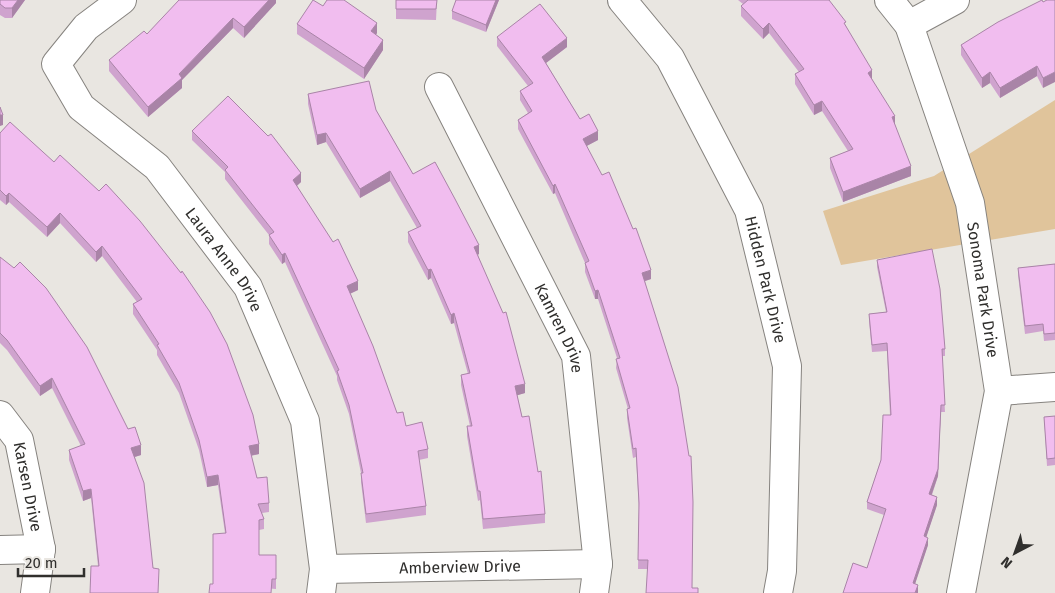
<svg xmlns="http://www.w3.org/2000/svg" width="1055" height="593" viewBox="0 0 1055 593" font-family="'Fira Sans',sans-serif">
  <rect width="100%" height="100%" fill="#e9e6e1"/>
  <!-- green -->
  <path fill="#e0c49b" d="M1055,100V229L841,265L823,211L934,176Z"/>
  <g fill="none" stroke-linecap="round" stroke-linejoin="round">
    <!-- minor casing -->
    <g stroke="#86837f" stroke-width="30">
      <g id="minor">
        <path id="s1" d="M122,0L86,27L56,64L81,107L157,167L248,287L305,421L324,569L321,593"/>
        <path id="s2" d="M622,0L670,58L749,210L787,366L782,571L778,593"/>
        <path id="s3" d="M889,0L909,25L970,203L999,391L961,593"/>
        <path d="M909,25L955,0"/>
        <path id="s4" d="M439,87L576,356L598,564L594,593"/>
        <path d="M999,391L1055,387"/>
        <path id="s5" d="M0,415L19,440L41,549L35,593"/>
        <path d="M0,550L41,549"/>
        <path id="s6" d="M324,569L598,564"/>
      </g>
    </g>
    <!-- minor -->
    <use href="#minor" stroke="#fff" stroke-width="28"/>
  </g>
  <!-- wall -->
  <path fill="#cfa3ce" d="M0,0H25L12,18H5L0,15Z
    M276,0V3L244,38L233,28L182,80V88L148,117L109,71V60L147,34Z
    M396,0H437L436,20L396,19Z
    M456,0H499L486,32L452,19V11Z
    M738,0H829L846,26L895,125L911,176L843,202L830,168V158L848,151L822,111L814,115L795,84V74L799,72L769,33L763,39L741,16V6L743,4Z
    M1047,0L1043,88L1037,76L1000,98L990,83L982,88L961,55V45Z
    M323,6L377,33L376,35L383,50L364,79L297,34V24Z
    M497,37L567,47L546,63L580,119L598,140L586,146L651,279L645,281L692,588L698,593L647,569H638L639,509L636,457L633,458L627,418V409H628L616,368L617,358L598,299H595L585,272V263L555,193L553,194L518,129V120L528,113L520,100V91L528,86L497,46Z
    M308,94L376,110L413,174L479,254L478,255L525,393L517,395L545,514V523L483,529L480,500L478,501L467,436V426H470L461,385V375L468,374L454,323L451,324L431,278L428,280L408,242V232L417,228L390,181L360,198L326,142L317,145L308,104Z
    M10,122L259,454L251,456L257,478L269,503V512L262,513L264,519V529L259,530V555H276V589L213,584L225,533L218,485L207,487L199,450L179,393L157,355V350L133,314V304L137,302L102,256L96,262L60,223L47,237L9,202L6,205L0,200V133Z
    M192,131L301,182L297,186L358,290L350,294L397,413L406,426L428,449V458L419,460L426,506V515L366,523L361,482V473L349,414L337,380V376L285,262L282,264L269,244V235L225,179V172L192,140Z
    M0,257L128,429L141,455L135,457L153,568L98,566L91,498L83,501L69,460V450L81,446L52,388L40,396L7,350L0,343Z
    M877,260L945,349V356H942L945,412H941L938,476L932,495L937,505L926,537L928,545L915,584L918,592L867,568L884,515L867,509V502L881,460L890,415L887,351L872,352L869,321V314L886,312L877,267Z
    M1055,264V340L1044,341L1043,331L1025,334L1018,275V268Z
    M1055,416V465L1047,466L1044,417Z"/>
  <!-- shaded-wall -->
  <path fill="#a984a7" d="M18,0H25L12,18V8Z
    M269,0H276V3L244,38V27Z
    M496,0H499L486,32V25Z
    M233,18V28L182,80V88L148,117V107Z
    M377,23V33L371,42V31Z
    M769,23V33L763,39V29Z
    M567,38V47L542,66V57Z
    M383,40V50L364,79V68Z
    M1037,66V76L1000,98V88Z
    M872,70V80L868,83V73Z
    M990,72V83L982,88V78Z
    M1055,72V82L1043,88V78Z
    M822,101V111L814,115V105Z
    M0,115H3V125L0,126Z
    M895,116V126L892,117Z
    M598,131V140L583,148V139Z
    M326,133V142L317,145V135Z
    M911,166V176L843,202V192Z
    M390,171V181L360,198V189Z
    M301,173V182L293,189V180Z
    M555,184V193L553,194V186Z
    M9,193V202L6,205V196Z
    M60,213V223L47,237V227Z
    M479,245V254L474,256V247Z
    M102,246V256L96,262V252Z
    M285,253V262L282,264V255Z
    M431,269V278L428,280V270Z
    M651,270V279L642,282V273Z
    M358,281V290L347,295V286Z
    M598,290V299H595V291Z
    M454,313V323L451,324V315Z
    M52,378V388L40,396V386Z
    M525,384V393L515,396V386Z
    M941,405L938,476L929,502V494Z
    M259,444V454L249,456V446Z
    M141,445V455L131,458V448Z
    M218,475V485L207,487V477Z
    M91,489V498L83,501V491Z
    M937,497V505L924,544V536Z
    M928,538V545L913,590V583Z
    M918,585V593H915Z"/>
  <!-- building -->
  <path fill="#f1bdef" stroke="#a984a7" d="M0,0H18L12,8H5L0,4Z
    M179,0H269L244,27L233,18L179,74L182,78L148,107L109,60L144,31L147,34Z
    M313,0L323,6L327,0H344L377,23L371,31L383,40L364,68L297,24Z
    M396,0H437L436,9H396Z
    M456,0H496L486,25L452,11Z
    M748,0H829L846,22L844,23L872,70L868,73L895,116L892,117L911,166L843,192L830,158L853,149L822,101L814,105L795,74L804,69L769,23L763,29L741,6Z
    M1042,0L1043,2L1047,0H1055V72L1043,78L1037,66L1000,88L990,72L982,78L961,45L998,22Z
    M540,4L567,38L542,57L580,119L589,114L598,131L583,139L602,175L609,172L633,229L636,228L651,270L642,273L678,387L689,456H691L693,502L692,588H698V593H646L648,560H638L639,503L636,448L633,449L627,409L630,408L616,359L620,358L598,290L595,291L585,263L589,261L555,184L553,186L518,120L532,111L520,91L533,83L497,37Z
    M369,81L376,110L413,174L435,162L455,199L479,245L474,247L503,313L506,312L525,384L515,386L522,417L529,416L538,472L541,471L545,514L483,519L480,491H478L467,426H472L461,375L470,373L454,313L451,315L431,269L428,270L408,232L421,226L390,171L360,189L326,133L317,135L308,94Z
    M228,96L268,136L271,134L301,173L293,180L333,242L338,239L358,281L347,286L373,346L397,413L403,412L406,426L422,422L428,449L418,451L426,506L366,514L361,473H363L349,405L337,371L339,370L285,253L282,255L269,235L274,232L225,170L228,167L192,131Z
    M0,107L3,115H0Z
    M10,122L54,162L60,155L99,191L106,184L140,221L181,273L182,271L210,312L227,344L253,415L259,444L249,446L257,478L267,477L269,503L258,504L264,519L259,520V555H276V579H272L271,593H209L210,584H213V534L226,533L218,475L207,477L199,440L179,383L157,345L159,344L133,304L142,299L102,246L96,252L60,213L47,227L9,193L6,196L0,190V133Z
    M932,249L940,289L945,349H942L945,405H941L938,469L929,494L937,497L924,536L928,538L913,583L918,585L915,593H843L853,563L867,568L886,509L867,502L881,460L883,415H891L887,343L872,345L869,314L887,312L877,260Z
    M0,257L14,268L20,262L46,288L87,347L128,429L135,427L141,445L131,448L144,483L153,568L159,569L158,593H90L91,566H99L91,489L83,491L69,450L85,444L52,378L40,386L7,340L0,333Z
    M1055,264V333L1044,334L1043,324L1025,326L1018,268Z
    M1055,416V458L1047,459L1044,417Z"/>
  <g text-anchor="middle" stroke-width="4" stroke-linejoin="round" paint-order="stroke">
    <!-- street labels -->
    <g font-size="16" fill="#302f2d" stroke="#e9e6e1">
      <text dy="6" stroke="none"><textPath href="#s1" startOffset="354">Laura Anne Drive</textPath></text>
      <text dy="6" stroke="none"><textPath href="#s2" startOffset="318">Hidden Park Drive</textPath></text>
      <text dy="6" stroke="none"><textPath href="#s3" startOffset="308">Sonoma Park Drive</textPath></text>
      <text dy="6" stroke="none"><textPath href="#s4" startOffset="270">Kamren Drive</textPath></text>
      <text dy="6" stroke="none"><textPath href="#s5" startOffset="79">Karsen Drive</textPath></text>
      <text dy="6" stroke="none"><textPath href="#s6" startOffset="136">Amberview Drive</textPath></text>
    </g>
  </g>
  <!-- north arrow -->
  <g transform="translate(1015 553) rotate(221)" stroke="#e9e6e1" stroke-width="4" paint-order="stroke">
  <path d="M0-4L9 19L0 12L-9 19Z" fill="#302f2d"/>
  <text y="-8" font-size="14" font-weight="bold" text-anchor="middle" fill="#302f2d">N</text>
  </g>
  <!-- scale -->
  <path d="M18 568v8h66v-8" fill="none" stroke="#302f2d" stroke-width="2.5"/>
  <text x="25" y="568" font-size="15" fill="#302f2d" stroke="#e9e6e1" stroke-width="4" paint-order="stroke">20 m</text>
</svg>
